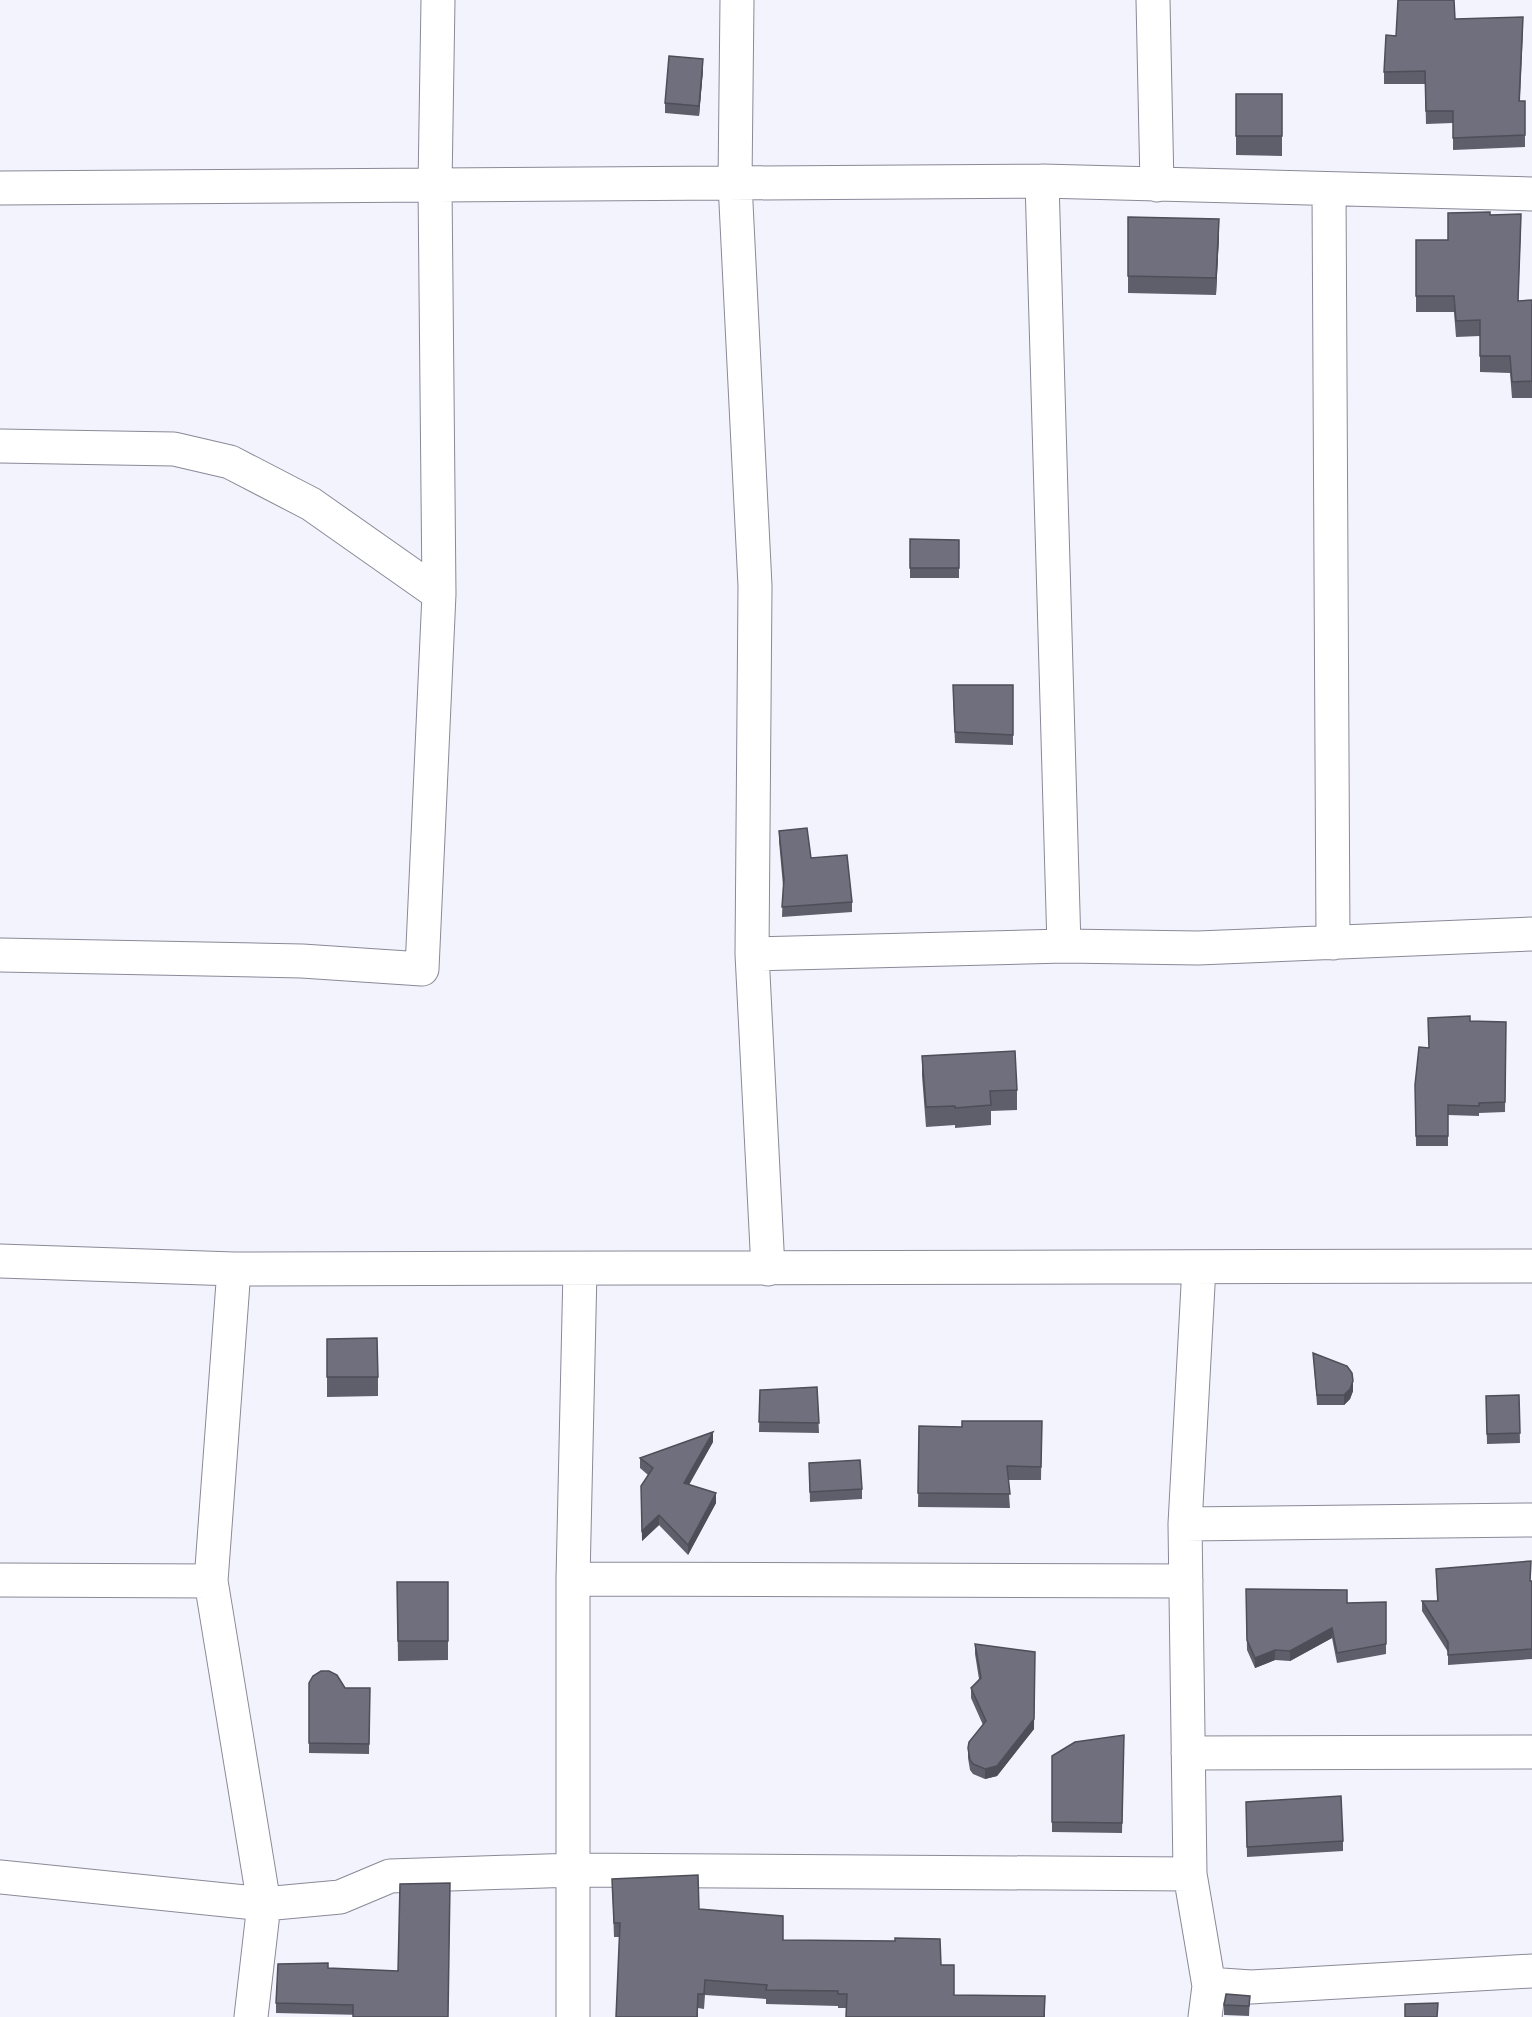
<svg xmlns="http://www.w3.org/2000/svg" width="1532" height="2017" viewBox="0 0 1532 2017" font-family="Barlow,sans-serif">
  <rect width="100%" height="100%" fill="#f3f3fd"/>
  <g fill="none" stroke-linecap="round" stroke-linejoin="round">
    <!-- minor casing -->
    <g stroke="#898998" stroke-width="35">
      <path id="minor" d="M737,0L735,183L755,586L752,954L768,1269
        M1153,0L1157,185
        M1042,181L1064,946
        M0,188L1042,181L1532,194
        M1329,189L1333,943
        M0,446L174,449L230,462L311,504L439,594
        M752,954L1064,946L1198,948L1532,934
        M0,955L302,961L422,969L439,594L435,185L438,0
        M0,1261L234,1269L1532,1266
        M1199,1267L1185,1524L1190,1874L1209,1986L1205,2017
        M234,1269L211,1581L264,1904L251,2017
        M1185,1524L1532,1520
        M573,1579L1186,1581
        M0,1580L211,1581
        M1188,1753L1532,1752
        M0,1877L264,1904L340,1897L390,1876L574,1870L1190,1874
        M1209,1986L1222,1985L1251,1987L1532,1971
        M573,2017V1579L580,1270"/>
    </g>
    <!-- minor -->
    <use href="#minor" stroke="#fff" stroke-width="33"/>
  </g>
  <!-- wall -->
  <path fill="#5f5f6c" d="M1455,19L1523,30L1520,101H1525V147L1453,150V123L1426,124L1425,84H1384V72L1396,36Z
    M703,70L699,116L665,113V103Z
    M1236,94H1282V156L1236,155Z
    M1490,215L1521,230L1518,301L1532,300V398H1512L1510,373L1480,372V336L1456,337L1454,312H1416V240H1448Z
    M1128,217L1219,236L1216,295L1128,293Z
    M910,539L959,540V578H910Z
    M1013,685V745L955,743L953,695Z
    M779,831L811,858L852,902V912L782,917L783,886L779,841Z
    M1470,1021L1506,1022L1505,1112L1479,1113V1116L1448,1115V1146H1416L1415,1085L1429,1048Z
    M922,1056L1017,1090V1110L991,1111V1125L955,1128V1125L926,1127L922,1076Z
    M327,1339L378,1377V1396L327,1397Z
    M1313,1353L1353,1391L1350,1399L1344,1405H1317Z
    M817,1387L819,1433L759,1432L760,1390Z
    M1519,1395L1520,1443L1487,1444L1486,1396Z
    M1042,1421L1041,1480H1008L1010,1508L918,1507L919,1426L962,1427Z
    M713,1442L689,1485L716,1503L688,1555L659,1525L642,1541L641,1486L648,1475L640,1468V1458Z
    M809,1463L862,1489V1499L810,1502Z
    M1436,1569L1532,1581V1659L1448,1665V1652L1422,1611V1601H1437Z
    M397,1582H448V1660L398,1661Z
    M1246,1599L1347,1603L1386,1602V1654L1337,1663L1332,1638L1290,1661L1275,1660L1255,1668L1247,1650Z
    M975,1644L1034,1729L997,1776L985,1779L973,1774L970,1770L968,1758V1748L983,1725L971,1698V1688L979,1679L975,1654Z
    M309,1683L345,1688H370L369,1754L309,1753Z
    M1124,1735L1122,1833L1052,1832V1756Z
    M1246,1802L1343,1841V1851L1247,1857Z
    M612,1879L699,1909L783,1940L941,1965L954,1995L1045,1996V2017H846V2008H838V2006L766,2004V1999L705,1995L704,2009L698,2008V2017H616L620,1937H614Z
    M328,1968L398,1971L448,2017L276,2013V2003Z
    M1250,1996L1249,2016L1224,2015V2005Z"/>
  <!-- shaded-wall -->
  <path fill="#4e4e58" d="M703,59V70L699,116V106Z
    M1219,219V236L1216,295V278Z
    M1353,1381V1391L1350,1399L1344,1405V1395Z
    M713,1432V1442L684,1493V1483Z
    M716,1493V1503L688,1555V1545Z
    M659,1515V1525L642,1541V1531Z
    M1332,1628V1638L1290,1661V1651Z
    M1275,1650V1660L1255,1668V1658Z
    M1035,1652L1034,1729L997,1776L985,1779V1769Z"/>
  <!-- building -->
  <path fill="#6f6f7d" stroke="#4e4e58" stroke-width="1.5" d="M1398,0H1454L1455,19L1523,17L1519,101H1525V135L1453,138V111H1426L1425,71L1384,72L1386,35L1396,36Z
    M669,56L703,59L699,106L665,103Z
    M1236,94H1282V136H1236Z
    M1490,212V215L1521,214L1518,301L1532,300V381L1512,382L1510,356H1480V320L1456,321L1454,296H1416V240H1448V213Z
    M1128,217L1219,219L1216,278L1128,276Z
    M910,539L959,540V568H910Z
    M953,685H1013V735L955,732Z
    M807,828L811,858L847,855L852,902L782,907L784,879L779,831Z
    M1470,1016V1021L1506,1022L1505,1102L1479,1103V1106L1448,1105V1136H1416L1415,1085L1419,1047L1429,1048L1428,1018Z
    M1015,1051L1017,1090L990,1091L991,1105L955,1108V1106L926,1107L922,1056Z
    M377,1338L378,1377H327V1339Z
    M1313,1353L1347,1366L1352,1373L1353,1381L1350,1389L1344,1395H1317Z
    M817,1387L819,1423L759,1422L760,1390Z
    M1519,1395L1520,1433L1487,1434L1486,1396Z
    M962,1421H1042L1041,1467L1007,1466L1010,1494L918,1493L919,1426L962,1427Z
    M713,1432L684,1483L716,1493L688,1545L659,1515L642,1531L641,1486L653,1468L640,1458Z
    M860,1460L862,1489L810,1492L809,1463Z
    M1531,1561L1530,1581H1532V1649L1448,1655V1642L1422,1601H1438L1436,1569Z
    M397,1582H448V1641H398Z
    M1246,1589L1347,1590V1603L1386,1602V1644L1337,1653L1332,1628L1290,1651L1275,1650L1255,1658L1247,1640Z
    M975,1644L1035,1652L1034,1719L997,1766L985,1769L973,1764L970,1760L968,1748L969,1742L986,1721L971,1688L981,1678Z
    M321,1671H329L337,1675L345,1688H370L369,1744L309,1743V1683L313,1676Z
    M1124,1735L1122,1823L1052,1822V1756L1075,1742Z
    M1341,1796L1343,1841L1247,1847L1246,1802Z
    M698,1875L699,1909L783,1916V1940L895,1941V1938L940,1939L941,1965H954V1995L1045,1996L1044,2017H846L847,1994H838V1991L766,1990L767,1985L705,1980L704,1994H698L697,2017H616L620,1923H614L612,1879Z
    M450,1883L448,2017H353V2005L276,2003L278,1964L328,1963V1968L398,1971L400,1884Z
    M1226,1994L1250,1996L1249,2006L1224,2005Z
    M1438,2003L1437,2017H1405V2004Z"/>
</svg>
